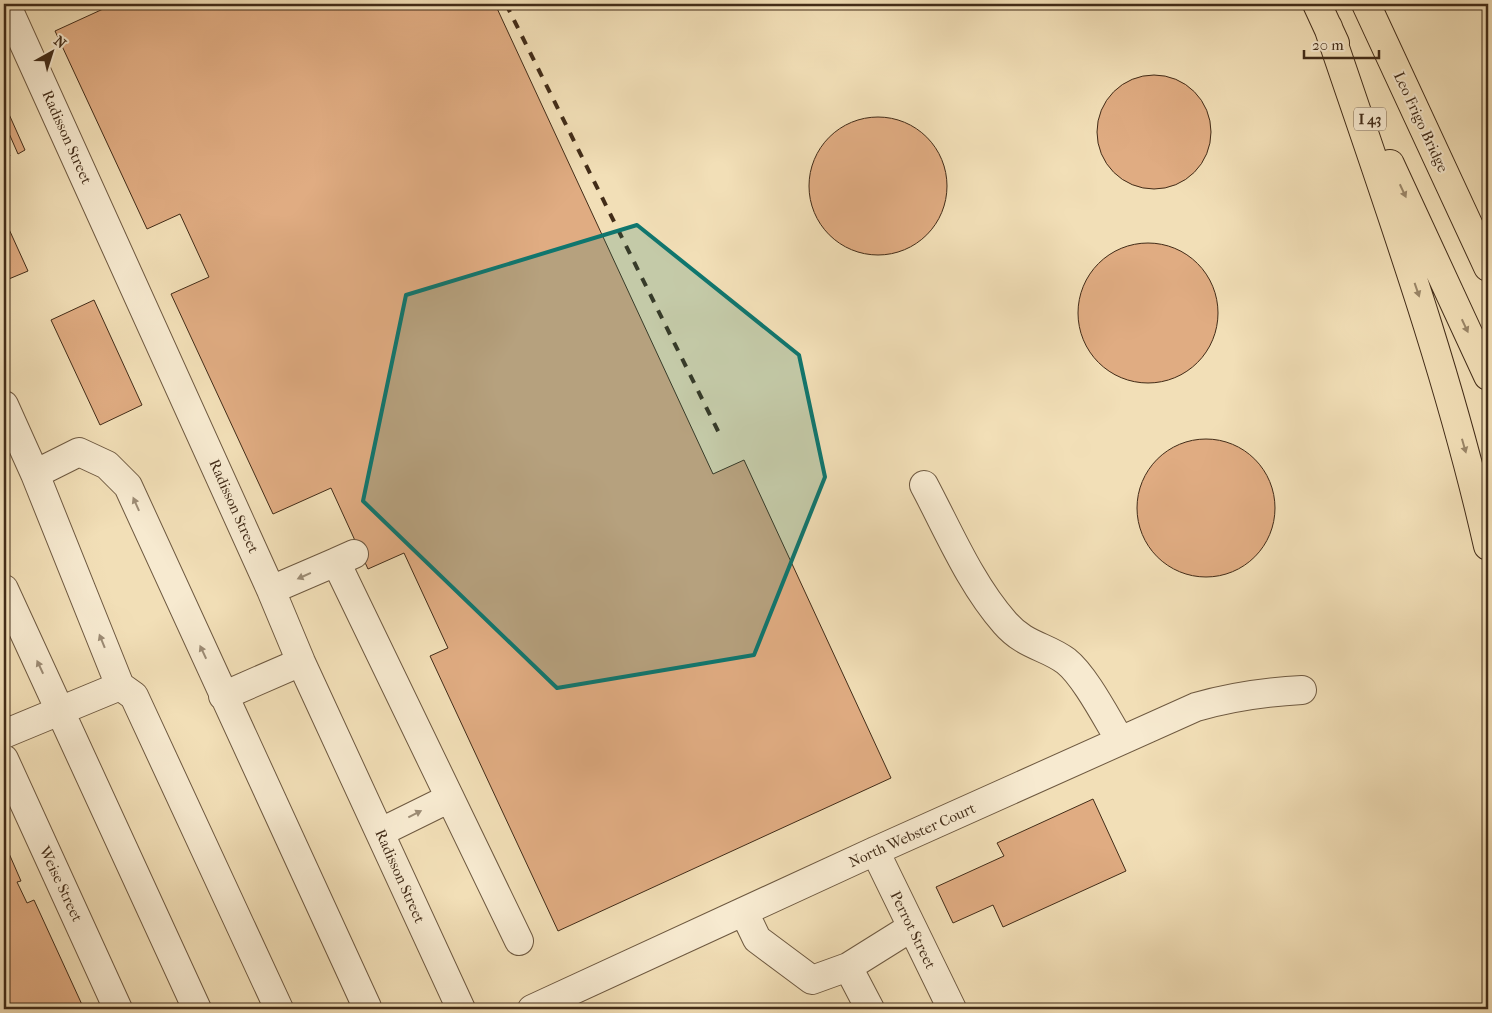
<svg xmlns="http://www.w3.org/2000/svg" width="1492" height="1013" viewBox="0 0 1492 1013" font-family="'IM FELL French Canon',serif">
  <rect width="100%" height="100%" fill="#f2dfb7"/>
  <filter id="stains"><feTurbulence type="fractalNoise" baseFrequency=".004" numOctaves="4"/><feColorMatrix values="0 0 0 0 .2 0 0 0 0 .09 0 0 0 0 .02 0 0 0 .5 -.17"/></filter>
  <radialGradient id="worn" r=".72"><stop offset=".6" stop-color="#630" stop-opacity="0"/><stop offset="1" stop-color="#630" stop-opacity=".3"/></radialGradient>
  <!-- building -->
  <path fill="#e0ac82" stroke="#422c18" d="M114,4H495L713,474L744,460L891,778L558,931L430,656L448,648L404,553L368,569L331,488L273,514L171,294L209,277L180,214L147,229L55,31Z
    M1097 132a57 57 0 1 1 114 0a57 57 0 1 1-114 0Z
    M4,103L25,150L18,154L4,122Z
    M809 186a69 69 0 1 1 138 0a69 69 0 1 1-138 0Z
    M4,143L10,156L4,159Z
    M8,227L28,271L4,281V229Z
    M1078 313a70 70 0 1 1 140 0a70 70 0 1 1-140 0Z
    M94,300L142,405L100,425L51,320Z
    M1137 508a69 69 0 1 1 138 0a69 69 0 1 1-138 0Z
    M1093,799L1126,871L1003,927L993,905L953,923L936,887L1004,856L997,843Z
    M4,842L21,881L17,882L27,903L34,900L84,1009H4Z"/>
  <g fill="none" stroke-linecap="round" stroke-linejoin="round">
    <!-- minor casing -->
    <g stroke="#6e5940" stroke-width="30">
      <path id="minor" d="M6,4L271,590L301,662L461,1009
        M4,405L35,474L120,686
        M35,474L79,452L107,465L128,486L367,1007
        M924,485C949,532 970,583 1005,623C1025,646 1046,646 1066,661C1085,676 1107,719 1120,740
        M354,554L336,562L519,941
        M4,589L197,1009
        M271,590L336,562
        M223,696L301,662
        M4,734L120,686L134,696L279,1009
        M4,759L118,1009
        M381,832L450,798
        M875,851L952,1009
        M744,912L757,939L812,980L848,967
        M532,1009L875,851L1196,707C1231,697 1265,692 1302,690
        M870,1009L848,967L912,927"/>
    </g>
    <!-- highway casing -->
    <g stroke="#422c18" stroke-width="30">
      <path id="highway" d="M1317,4L1335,43
        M1366,4L1488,267
        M1328,27C1386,199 1448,369 1488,546
        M1390,164L1488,376"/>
    </g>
    <!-- minor -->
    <use href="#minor" stroke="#f7ead0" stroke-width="28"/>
    <!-- highway -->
    <use href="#highway" stroke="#f2dfb7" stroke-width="28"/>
    <!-- rail -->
    <path stroke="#422c18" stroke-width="4" stroke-dasharray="9 9" stroke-linecap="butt" d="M506,4L719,433"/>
  </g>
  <!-- one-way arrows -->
  <defs><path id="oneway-solid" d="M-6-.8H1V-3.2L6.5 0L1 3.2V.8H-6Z" transform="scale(1.25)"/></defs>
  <g fill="#9a8668">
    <use href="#oneway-solid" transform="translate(1403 191) rotate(65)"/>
    <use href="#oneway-solid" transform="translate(1417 290) rotate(71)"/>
    <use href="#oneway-solid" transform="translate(1465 326) rotate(65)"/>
    <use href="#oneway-solid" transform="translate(1464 446) rotate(74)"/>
  </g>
  <g fill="#9c8b74">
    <use href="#oneway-solid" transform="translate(136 504) rotate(-114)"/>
    <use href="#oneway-solid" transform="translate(304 576) rotate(156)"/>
    <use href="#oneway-solid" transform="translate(102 641) rotate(-112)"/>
    <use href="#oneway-solid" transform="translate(203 652) rotate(-115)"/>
    <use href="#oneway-solid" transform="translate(40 667) rotate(-115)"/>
    <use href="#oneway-solid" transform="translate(415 814) rotate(-27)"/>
  </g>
  <!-- marked area -->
  <path fill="#0f766e" fill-opacity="0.2" stroke="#0f766e" stroke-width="4" stroke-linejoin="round" d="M637,225L799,355L825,477L754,655L557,688L363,501L406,295Z"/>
  <g text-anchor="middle" stroke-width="4" stroke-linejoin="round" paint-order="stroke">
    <!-- shield labels -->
    <rect fill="#f7ead0" stroke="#78654f" stroke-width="1" x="1354" y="107.5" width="32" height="23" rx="4"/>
    <g font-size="14" font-weight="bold" fill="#422c18">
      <text x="1370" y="124">I 43</text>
    </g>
    <!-- street labels -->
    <g font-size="15" fill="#422c18" stroke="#f7ead0">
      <text transform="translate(1421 122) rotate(65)" y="5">Leo Frigo Bridge</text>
      <text transform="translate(67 137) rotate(66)" y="5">Radisson Street</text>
      <text transform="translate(234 506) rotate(66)" y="5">Radisson Street</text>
      <text transform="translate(912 835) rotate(-24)" y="5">North Webster Court</text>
      <text transform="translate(400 876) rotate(66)" y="5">Radisson Street</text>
      <text transform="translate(61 884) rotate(65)" y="5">Weise Street</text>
      <text transform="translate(913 930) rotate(64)" y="5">Perrot Street</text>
    </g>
  </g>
  <!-- margin -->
  <rect width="1492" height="1013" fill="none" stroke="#f2dfb7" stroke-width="20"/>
  <rect x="5" y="5" width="1482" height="1003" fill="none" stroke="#422c18" stroke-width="2.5"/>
  <rect x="10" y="10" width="1472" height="993" fill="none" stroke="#422c18"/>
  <!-- north arrow -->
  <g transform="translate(52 52) rotate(39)" stroke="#f7ead0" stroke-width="4" paint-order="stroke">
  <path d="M0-4L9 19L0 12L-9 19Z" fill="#422c18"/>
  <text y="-8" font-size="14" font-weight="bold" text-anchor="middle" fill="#422c18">N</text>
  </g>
  <!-- scale -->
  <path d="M1304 50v8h75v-8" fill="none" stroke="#422c18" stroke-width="2.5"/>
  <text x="1312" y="50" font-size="15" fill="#422c18" stroke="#f7ead0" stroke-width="4" paint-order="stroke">20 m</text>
  <rect width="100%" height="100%" filter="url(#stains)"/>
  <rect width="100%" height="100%" fill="url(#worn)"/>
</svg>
